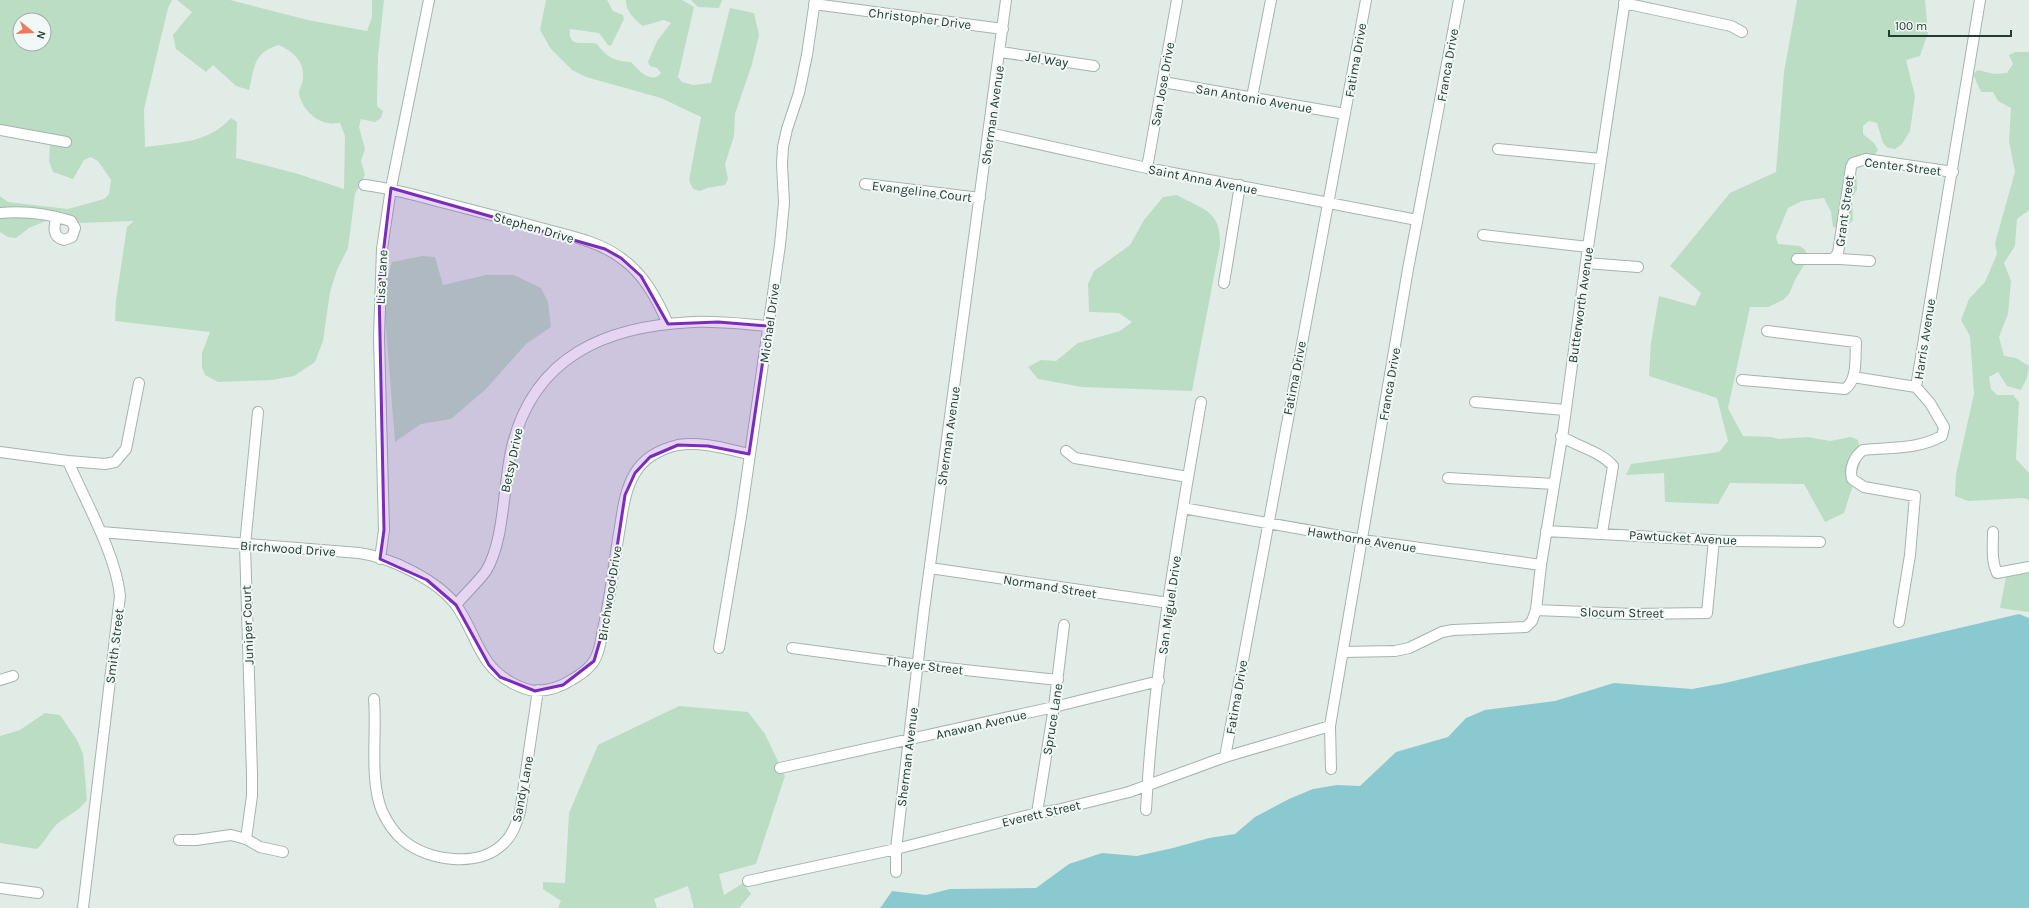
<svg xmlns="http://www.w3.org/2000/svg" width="2029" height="908" viewBox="0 0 2029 908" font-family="Karla,sans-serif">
  <rect width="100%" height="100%" fill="#e2ece7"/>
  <!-- green -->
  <path fill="#bbddc3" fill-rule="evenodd" d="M0,0H172L168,8L144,109L145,147C178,142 207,144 231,118L237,122L236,158L295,173L344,189L345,136L340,123C336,123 332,124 328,123C314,121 301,107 299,93C299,88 303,83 303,78C304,60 293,52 279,45C253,53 255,66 249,90L236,86L213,65L206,72L176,49L173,35L192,12L177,0H230L308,20L367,31L372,17V0H384L378,56L377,106L383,111L381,118L375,122L361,119L359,127L365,149L361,161L365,175L355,194L348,248L337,270L330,292L323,341L315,362L294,376L272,380L218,382L205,375L202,368V353L210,332L115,321L116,300L127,227L134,221L79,223L50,219L29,228L16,238L8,237L0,232V196L8,202L68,209L104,199L109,194L111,180L98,161L91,157L84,160L73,179L53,172L49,161L50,143L0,126ZM20,20H44V44H20Z
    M546,0H607L613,11L623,15L624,19L611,46L608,45L599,33L570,29C567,50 586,40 597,44C607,58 615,61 631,62C638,70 652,85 661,73L657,68L650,66L648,62L657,41L671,23L664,20L643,26C635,20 625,10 626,0H682L694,7L678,77L682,82L693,85L711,83L730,8L754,13L759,35L752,64L735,114L734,136L725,164L728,179L725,185L707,188L700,191L693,189L689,180L701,117L661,98L586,77L572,70L551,49L540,30Z
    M691,0H722L719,8L698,7Z
    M1797,0H1925L1928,33L1920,56L1906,60L1915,96L1910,131L1902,144L1895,149L1888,148L1883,143L1877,123L1869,121L1863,126V134L1874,143L1878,150L1869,162L1861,163L1856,169L1857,190L1852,197L1853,220C1847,227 1842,228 1833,227L1831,212L1824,198L1802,201L1788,208L1776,237L1778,244L1800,246L1806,251V258L1804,265L1795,280L1789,294L1783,300L1768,307H1750L1728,408L1743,436L1771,437L1779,439L1808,437L1830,441L1851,437L1858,440L1862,457L1844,513L1825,522L1804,484L1730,483L1718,504L1665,502L1664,473L1626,475L1631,464L1719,452L1728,441L1717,398L1649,376L1651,343L1659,296L1695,306L1701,293L1670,266L1730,193L1776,172L1784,72Z
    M2015,52H2029V210L2017,219L2015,246L2004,263L2011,281L2008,314L1999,337L2004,356L2016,358L2029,366L2027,378L2021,390L2007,386L1998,372L1989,377L1991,389L1997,395H2013L2019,402L2016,459L2029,473V500L2023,498L1968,501L1955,496L1956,474L1974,394L1970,336L1961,320L1969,299L1985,282L1997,254L1995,243L2015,172L2009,141L2011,108L1998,101L1993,92H1981L1973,74L1978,70L1994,74L2007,73L2013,64L2009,55Z
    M1177,195C1203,210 1221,210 1220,245L1192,391L1082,387L1038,379L1028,367L1041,360L1056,361L1078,343L1120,331L1132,322L1119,313L1089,312L1088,284L1094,271L1130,245L1144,220L1163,197Z
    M422,256L435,257L443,285L486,275H514L541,288L548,302L551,327L526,344L486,389L451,419L421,424L395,442L383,291L392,262Z
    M2029,573V612L2000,608L2006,577Z
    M679,706L748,712L765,734L785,776L756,864L719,874L724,895L743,883L751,894L739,908H694L688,886L654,899L657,908H558L561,901L543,889V882L565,883L569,813L598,745Z
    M45,713L60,715L77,740L83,754L87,800C79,811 67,816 57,824C49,832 45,842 37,849L0,843V736L20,730Z"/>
  <!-- water -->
  <path fill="#8bc9d0" d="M2019,614L2029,618V908H879L881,907L892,891L926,895L950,889L1036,888L1069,864L1102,853L1137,856L1173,848L1209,838L1235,834L1255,817L1289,799L1313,789L1337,785L1360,786L1396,752L1448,737L1466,718L1485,710L1555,701L1614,683L1692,689L1725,683Z"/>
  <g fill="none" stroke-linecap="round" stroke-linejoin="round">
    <!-- minor casing -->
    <g stroke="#a5b4ae" stroke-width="12">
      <path id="minor" d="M1624,3L1731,26L1742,32
        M814,4L1003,29
        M1001,52L1094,66
        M1163,82L1345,114
        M1252,97L1271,0
        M0,130L66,142
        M989,133L1147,168L1417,220
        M1498,149L1601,159
        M1147,168L1177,0
        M865,184L980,198
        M364,185C391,188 415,195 441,202C471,210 500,217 530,225C560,234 596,239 621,258C644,274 657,299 668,324
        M0,213C23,211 49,214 71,221L75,228L72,237L64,240C52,237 54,227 56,218
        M1483,235L1588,247
        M1797,259H1840L1870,261
        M1833,259L1838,253L1851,167L1853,163L1866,159L1953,172
        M1586,263L1638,267
        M1224,283L1240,185
        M1853,377L1916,387
        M1742,380L1845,389C1858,380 1855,356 1856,342L1767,331
        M1475,402L1565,410
        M1561,436C1578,447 1600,451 1613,466L1602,533
        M1066,451L1075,458L1188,477
        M0,452L68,461L105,464L115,462L126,449L139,383
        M68,461C85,501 116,554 120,596L83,908
        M1448,478L1554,484
        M1183,508L1363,540L1541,565
        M1546,531L1728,541L1820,542
        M101,532L359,553C390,557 437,580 456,605C477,634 478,666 514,684C520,687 528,690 535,691C548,691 561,687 573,679C580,675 589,669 594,661C600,652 601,639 603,629C611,595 614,561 620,527C623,508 625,490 635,473C644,458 661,449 678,445C701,441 727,449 749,454
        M1993,532C1993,546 1991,560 1997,573L2029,567
        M380,559L384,530L379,337L382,249L391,188L429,0
        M930,568L1169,603
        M456,605C464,595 479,581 486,571C505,540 503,483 512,447C534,356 606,326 693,322C718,321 743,324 768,326
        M1536,610L1632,614L1707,613L1714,540
        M1899,622L1910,555L1915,496L1864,487L1852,479C1849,468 1854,457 1863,450C1891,447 1916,450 1942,436L1944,427L1930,403L1916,387L1980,0
        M719,648L741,517L780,245L784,203L782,164L783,147L787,129L799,93L807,55L815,0
        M792,648L919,665L1058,680
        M1343,652L1395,651L1409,648L1442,632L1453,630L1526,627L1532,621L1536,610L1541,565L1563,431L1588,247L1625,0
        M0,680L13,676
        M374,699C377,734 369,779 382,811C387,822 394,833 404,841C429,861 478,868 503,844C513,835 516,824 520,812L538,690
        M1225,757L1366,0
        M780,768L1054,707L1159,681
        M1331,769L1330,726L1408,269L1459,0
        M1146,810C1153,676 1178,535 1201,402
        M1037,813L1054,707L1064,625
        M246,839L252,796V774L245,545L258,412
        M179,840H196L231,835L246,839L260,847L283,852
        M896,872V849L924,610L1006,0
        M748,881L896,849L1037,813L1057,810L1129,792L1225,757L1330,726
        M0,888L38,893"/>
    </g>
    <!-- minor -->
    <use href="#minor" stroke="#fff" stroke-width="10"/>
  </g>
  <!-- marked area -->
  <path fill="#7b2cbf" fill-opacity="0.2" stroke="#7b2cbf" stroke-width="3" stroke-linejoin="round" d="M391,188L605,249L621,258L641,276L668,324L718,322L768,326L749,454L708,446L678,445L650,457L635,473L625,495L606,620L594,661L563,685L535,691L500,677L489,665L456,605L427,580L380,559L384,530L379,288Z"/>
  <g text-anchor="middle" stroke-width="4" stroke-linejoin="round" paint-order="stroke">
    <!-- street labels -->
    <g font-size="13" fill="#223d34" stroke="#f2f8f5">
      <text transform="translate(920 18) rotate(7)" y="5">Christopher Drive</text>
      <text transform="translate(1047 59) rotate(9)" y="5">Jel Way</text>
      <text transform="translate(1355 60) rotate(-80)" y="5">Fatima Drive</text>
      <text transform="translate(1447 65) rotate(-80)" y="5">Franca Drive</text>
      <text transform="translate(1162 84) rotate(-80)" y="5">San Jose Drive</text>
      <text transform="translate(1254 98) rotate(10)" y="5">San Antonio Avenue</text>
      <text transform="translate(992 115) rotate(-82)" y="5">Sherman Avenue</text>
      <text transform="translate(1903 166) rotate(7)" y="5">Center Street</text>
      <text transform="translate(1203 179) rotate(11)" y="5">Saint Anna Avenue</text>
      <text transform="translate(922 191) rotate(7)" y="5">Evangeline Court</text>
      <text transform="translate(1844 211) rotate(-82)" y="5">Grant Street</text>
      <text transform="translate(534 227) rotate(16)" y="5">Stephen Drive</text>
      <text transform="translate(381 277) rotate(-87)" y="5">Lisa Lane</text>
      <text transform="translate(1580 305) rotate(-82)" y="5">Butterworth Avenue</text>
      <text transform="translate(769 323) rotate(-82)" y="5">Michael Drive</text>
      <text transform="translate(1924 339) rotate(-81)" y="5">Harris Avenue</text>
      <text transform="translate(1294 378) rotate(-79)" y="5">Fatima Drive</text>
      <text transform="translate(1389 384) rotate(-80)" y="5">Franca Drive</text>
      <text transform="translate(948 436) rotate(-82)" y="5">Sherman Avenue</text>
      <text transform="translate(511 460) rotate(-78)" y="5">Betsy Drive</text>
      <text transform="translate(1683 537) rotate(3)" y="5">Pawtucket Avenue</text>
      <text transform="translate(1362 539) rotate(9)" y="5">Hawthorne Avenue</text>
      <text transform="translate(288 548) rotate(4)" y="5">Birchwood Drive</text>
      <text transform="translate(1050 586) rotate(9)" y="5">Normand Street</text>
      <text transform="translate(609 593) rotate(-81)" y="5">Birchwood Drive</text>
      <text transform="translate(1169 605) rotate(-82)" y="5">San Miguel Drive</text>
      <text transform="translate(1622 612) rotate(1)" y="5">Slocum Street</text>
      <text transform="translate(247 625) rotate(-92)" y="5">Juniper Court</text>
      <text transform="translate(114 646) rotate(-83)" y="5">Smith Street</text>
      <text transform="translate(925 665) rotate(7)" y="5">Thayer Street</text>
      <text transform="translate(1236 697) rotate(-80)" y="5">Fatima Drive</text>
      <text transform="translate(1052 719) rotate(-81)" y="5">Spruce Lane</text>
      <text transform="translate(981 724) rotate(-13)" y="5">Anawan Avenue</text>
      <text transform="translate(907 757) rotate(-83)" y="5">Sherman Avenue</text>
      <text transform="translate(522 789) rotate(-79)" y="5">Sandy Lane</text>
      <text transform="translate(1041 813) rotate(-13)" y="5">Everett Street</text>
    </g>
  </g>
  <!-- north arrow -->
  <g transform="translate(32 32) rotate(108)"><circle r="19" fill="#f2f8f5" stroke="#9fada8"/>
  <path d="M0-3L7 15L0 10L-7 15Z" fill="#f07a5c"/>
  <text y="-6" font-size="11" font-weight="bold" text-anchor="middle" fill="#223d34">N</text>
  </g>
  <!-- scale -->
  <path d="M1889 30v6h122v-6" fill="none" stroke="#223d34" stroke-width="2"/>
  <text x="1895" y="30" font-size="12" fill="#223d34" stroke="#f2f8f5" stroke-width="3" paint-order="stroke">100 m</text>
</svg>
